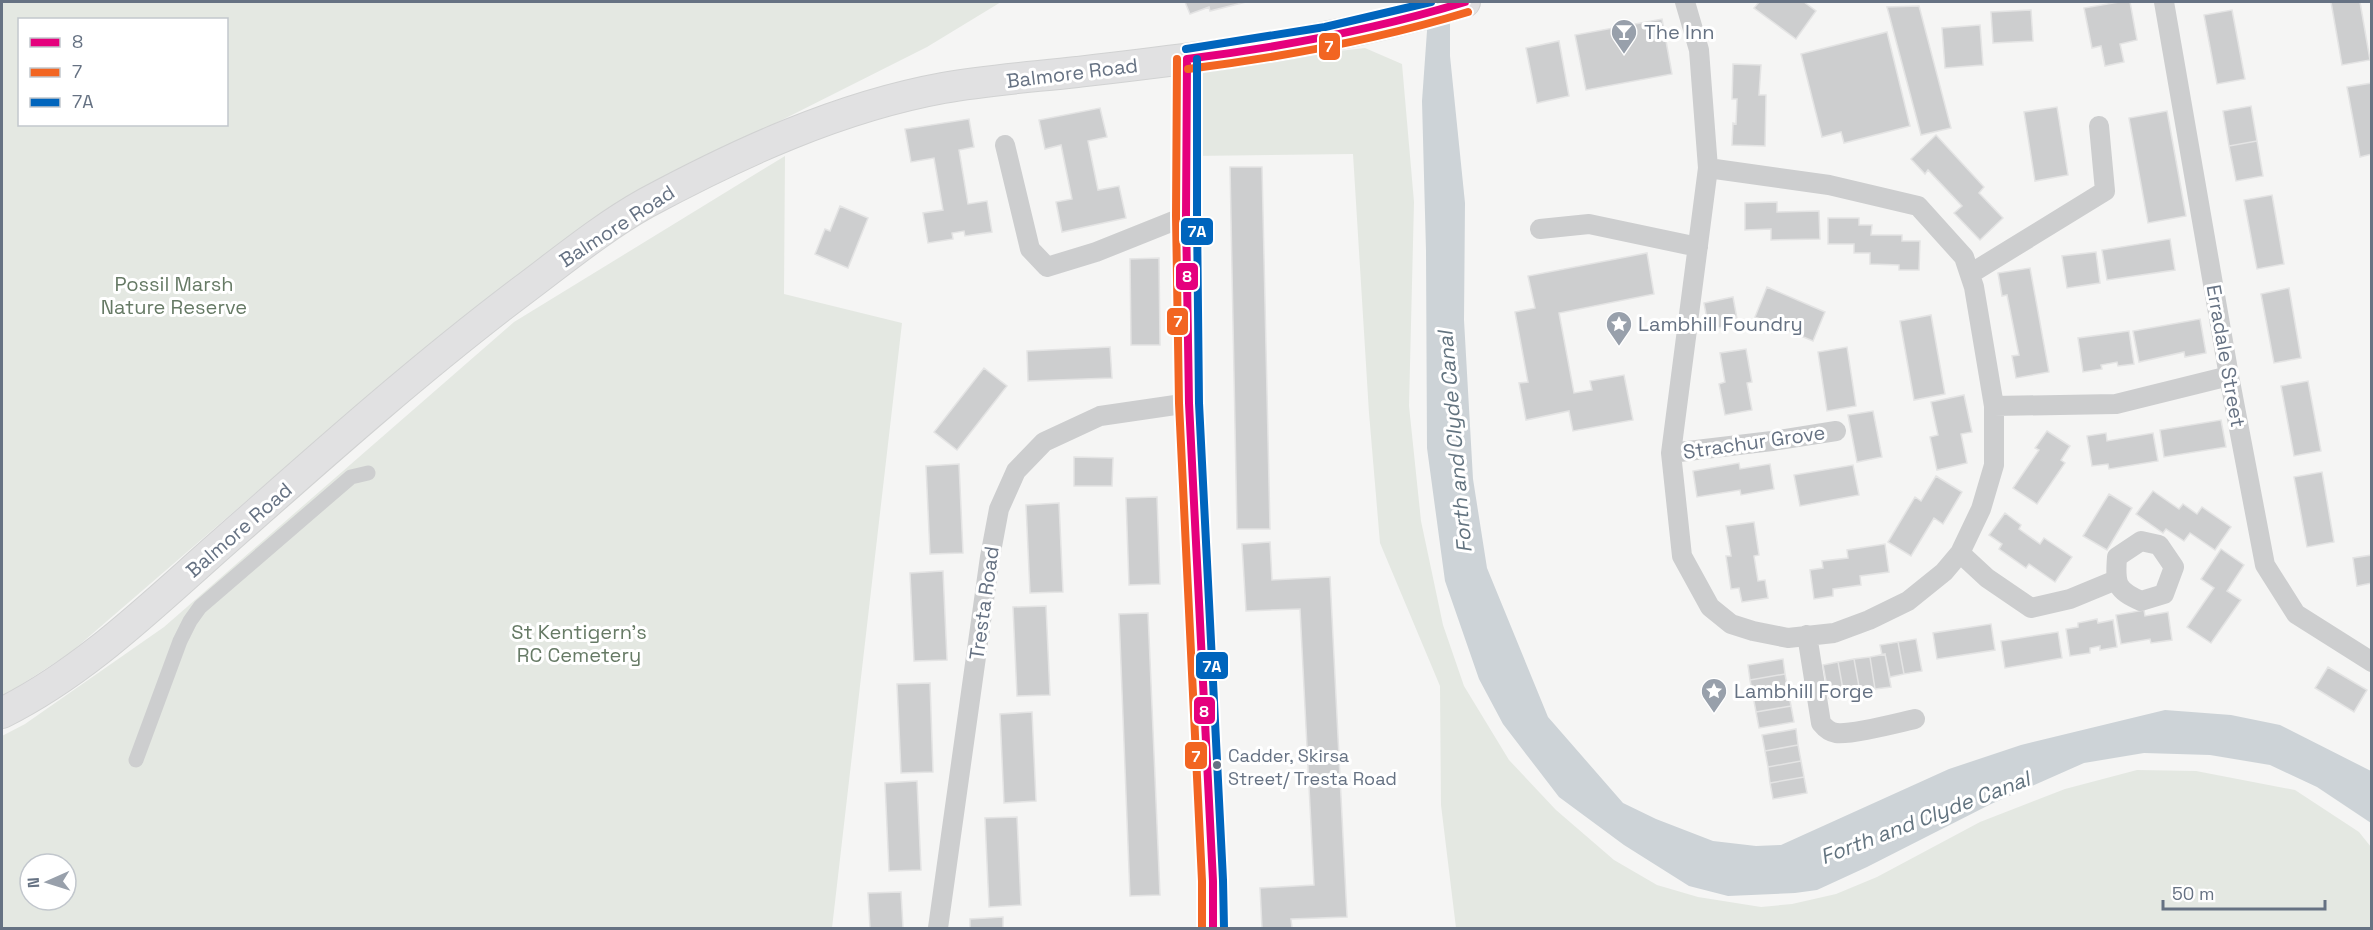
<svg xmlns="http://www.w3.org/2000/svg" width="2373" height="930" viewBox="0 0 2373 930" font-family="'Space Grotesk',sans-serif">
  <rect width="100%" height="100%" fill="#f5f5f4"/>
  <!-- green -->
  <path fill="#e4e8e2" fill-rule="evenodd" d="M2,2H1001L927,47L657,183L296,458L70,653L2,697ZM20,20H226V124H20Z
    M1365,48L1402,64L1414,202L1409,406L1421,521L1443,625L1464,686L1509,760L1556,810L1614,860L1657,885L1698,897L1761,907L1792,904L1836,894L1877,877L1980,822L2065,789L2137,770L2196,771L2295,790L2359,832L2371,847V928H1456L1441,805L1440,686L1380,543L1369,413L1353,154L1192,156V68Z
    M785,156L784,294L902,323L832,928H2V736L25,724L164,627L514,322ZM30,864H66V900H30Z"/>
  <!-- water -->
  <path fill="#cdd3d7" d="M1420,2H1444L1450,24V56L1465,203L1464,320L1473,479L1487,568L1548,717L1623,803L1656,819L1713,841L1756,846L1781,845L1949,769L2021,745L2165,710L2231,715L2280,725L2371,771V823L2317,787L2270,765L2210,755L2144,753L2084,763L1991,804L1867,867L1817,890L1795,893L1728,896L1689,886L1624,845L1559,797L1503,724L1479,679L1445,581L1427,448L1426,251L1422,101L1427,31Z"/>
  <!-- building -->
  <path fill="#cdcecf" stroke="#e4e4e4" stroke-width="1.5" d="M1185,2H1246L1210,11L1209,7L1190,14Z
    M1759,2H1804L1816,11L1796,39L1754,8Z
    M2119,2H2130L2137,40L2120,44L2124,62L2105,66L2101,46L2092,48L2084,8Z
    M2331,2H2360L2370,60L2342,65Z
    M1919,6L1951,128L1921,135L1887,7Z
    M2031,10L2033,41L1993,43L1991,12Z
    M2232,10L2245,79L2217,84L2204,15Z
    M1662,19L1672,74L1586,90L1575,35Z
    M1980,25L1983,65L1945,68L1942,28Z
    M1887,32L1910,126L1844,143L1841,132L1822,137L1801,54Z
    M1559,41L1569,96L1537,103L1526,48Z
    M1733,64L1761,65L1759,95H1766L1765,146L1732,145L1733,123L1736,124L1737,99H1732Z
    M2372,83V154L2360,157L2347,87Z
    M2251,106L2257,141L2229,146L2223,111Z
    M2057,107L2068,175L2035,181L2024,112Z
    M1100,108L1107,137L1088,141L1098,190L1119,186L1126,218L1062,232L1056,202L1072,199L1061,145L1045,149L1039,120Z
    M2167,111L2186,216L2148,223L2129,118Z
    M969,119L974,147L959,150L968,204L987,201L992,232L965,236L964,231L952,233L953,239L928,243L923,213L943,210L934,158L911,162L905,129Z
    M1936,135L1984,187L1979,193L2003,218L1980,240L1954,213L1962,206L1928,170L1925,174L1911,159Z
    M2257,141L2263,176L2236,181L2229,146Z
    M1230,167H1262L1270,529H1237Z
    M2272,195L2284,264L2257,269L2244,200Z
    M1777,202V212L1819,211L1820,239L1771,240V229L1745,230V203Z
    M840,206L868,218L848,268L815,254L825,229L830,231Z
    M1828,218H1859V225H1872L1871,235H1902V241H1920L1919,270H1899V265L1870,264V253H1854V244H1828Z
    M2170,239L2175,270L2107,280L2102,250Z
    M2096,252L2100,283L2067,288L2062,256Z
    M1647,253L1654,294L1559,313L1574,393L1592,390L1590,381L1624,375L1633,420L1573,431L1569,411L1526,420L1519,383L1528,382L1515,312L1535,308L1528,276Z
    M1159,258L1160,345H1131L1130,259Z
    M2030,268L2049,372L2016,378L2012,356L2019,355L2007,295L2002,296L1998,273Z
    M1767,287L1825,312L1813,341L1755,317Z
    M2289,288L2301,358L2274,363L2261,294Z
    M1733,297L1738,324L1709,330L1704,303Z
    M1931,315L1945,394L1914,400L1900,321Z
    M2200,319L2206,353L2185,357L2184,352L2139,362L2133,331Z
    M2129,331L2134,364L2118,366L2117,362L2101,365L2102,369L2083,372L2078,338Z
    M1110,347L1112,378L1028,381L1027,351Z
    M1847,347L1856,406L1827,411L1818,352Z
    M1746,349L1752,382L1747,383L1752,410L1725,415L1719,384L1725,382L1720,353Z
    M984,368L1007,386L957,450L934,432Z
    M2308,381L2321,451L2294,456L2281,386Z
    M1964,395L1972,432L1961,434L1967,463L1937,470L1930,437L1938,435L1931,402Z
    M1873,411L1882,457L1857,462L1848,415Z
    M2221,420L2226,447L2164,457L2160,430Z
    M2047,431L2070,446L2061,460L2065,463L2037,504L2013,488L2039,450L2035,448Z
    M2106,433L2107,441L2153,433L2158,461L2109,469L2108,464L2092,466L2087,436Z
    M1074,457L1113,458L1112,486H1074Z
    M1739,463L1740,469L1770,464L1774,489L1741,495L1740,490L1697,497L1693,471Z
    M959,464L963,553L930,554L926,466Z
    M1853,465L1859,495L1800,506L1794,475Z
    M2322,472L2334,542L2307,547L2294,477Z
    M1936,476L1962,492L1943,524L1934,518L1911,556L1888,542L1915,497L1921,501Z
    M2153,491L2179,509L2183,504L2197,514L2202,507L2231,527L2215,550L2190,533L2184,541L2166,529L2163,533L2136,514Z
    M2109,494L2132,508L2107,550L2083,536Z
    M1157,497L1160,584L1129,585L1126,498Z
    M1059,503L1063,592L1030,593L1026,505Z
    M2005,513L2021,525L2019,529L2040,544L2044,538L2072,557L2055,582L2029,564L2026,568L1999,549L2002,544L1989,535Z
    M1754,522L1759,555L1754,556L1758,581L1765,580L1768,598L1742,602L1739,588L1731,589L1726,556H1731L1726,526Z
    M1270,542L1272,580L1330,577L1347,917L1291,919L1292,928H1262L1260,888L1314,885L1300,609L1246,611L1242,544Z
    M1885,544L1889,572L1860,576L1861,585L1833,589V596L1814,599L1810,570L1823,568L1822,561L1848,558L1847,550Z
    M2221,549L2244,565L2227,591L2241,600L2211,643L2187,627L2214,588L2201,579Z
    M2372,555V583L2357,586L2353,558Z
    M943,571L947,660L914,661L910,573Z
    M1046,606L1050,695L1017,696L1013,607Z
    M2144,610L2145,616L2168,612L2172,640L2151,643L2150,639L2121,644L2116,615Z
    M1148,613L1160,895L1130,896L1119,614Z
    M2097,619L2098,623L2113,620L2117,647L2100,650V646L2090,648V653L2070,656L2066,629L2078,627V623Z
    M1991,624L1995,650L1937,659L1933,633Z
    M2058,632L2062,658L2005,668L2001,641Z
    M1916,639L1922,671L1904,674L1898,642Z
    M1898,642L1904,674L1890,677L1885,654L1882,655L1880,645Z
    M1885,654L1891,687L1875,689L1870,657Z
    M1870,657L1875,689L1860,692L1854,659Z
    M1783,659L1785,674L1750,680L1748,665Z
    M1854,659L1860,692L1844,695L1838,662Z
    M1838,662L1844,695L1829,698L1823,665Z
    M2328,667L2367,690L2354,712L2315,688Z
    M1785,674L1788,690L1753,696L1750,680Z
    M930,683L933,772L901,773L897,684Z
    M1788,690L1791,706L1756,712L1753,696Z
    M1791,706L1794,722L1759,728L1756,712Z
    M1032,712L1036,801L1004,803L1000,714Z
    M1796,729L1798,745L1765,751L1762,735Z
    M1798,745L1801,761L1768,767L1765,751Z
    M1801,761L1804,777L1770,783L1768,767Z
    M1804,777L1807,793L1773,799L1770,783Z
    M917,781L921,870L889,871L885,783Z
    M1017,817L1021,905L989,907L985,818Z
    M901,892L903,928H870L868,893Z
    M1003,917V928H970V919Z"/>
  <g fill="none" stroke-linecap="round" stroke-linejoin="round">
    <!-- primary casing -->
    <g stroke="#d1d2d2" stroke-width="32">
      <path id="primary" d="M2,713C80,674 144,613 208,556C311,465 413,373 523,290C563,260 603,227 646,203C739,153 839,107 943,88C987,80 1032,77 1077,72C1207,57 1339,42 1465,2"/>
    </g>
    <!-- pedestrian -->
    <path stroke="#cdcecf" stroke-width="15" d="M136,760L180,641L190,621L200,607L351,477L368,473"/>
    <!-- minor -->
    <path stroke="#cdcecf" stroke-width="20" d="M1685,2L1699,50L1708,168L1671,453L1682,556L1710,607L1731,624L1753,631L1788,638L1834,633L1869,620L1908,601L1944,572L1960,553L1981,509L1994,465V406L1974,287L1964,257L1918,206L1829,185L1708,168
      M2164,2L2229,376L2265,565L2296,614L2372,662
      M1005,145L1030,249L1047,267L1096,252L1186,216
      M1540,229L1589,224L1698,247
      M1970,274L2105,191L2099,126
      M1994,406L2116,404L2229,376
      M1671,453L1772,441L1836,431
      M2141,541L2159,545L2174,567L2164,594L2141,601C2116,590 2115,584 2117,557Z
      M1960,553L1987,578L2031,608L2070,599L2116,580
      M1807,635L1821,723C1825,728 1829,732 1836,733C1851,735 1897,723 1915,719
      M938,928L990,557L999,509L1016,471L1044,442L1100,416L1189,403"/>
    <!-- tertiary -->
    <path stroke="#cdcecf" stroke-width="24" d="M1187,59L1186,216L1189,403L1213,881V928"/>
    <!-- primary -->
    <use href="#primary" stroke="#e1e1e2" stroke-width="30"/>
    <!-- bus-1 casing -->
    <g stroke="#fff" stroke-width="12">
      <path id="bus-1" d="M1187,59L1186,216L1189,403L1213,881V928
        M1187,59C1281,47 1374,30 1465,2"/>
    </g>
    <!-- bus-2 casing -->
    <g stroke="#fff" stroke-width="12">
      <path id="bus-2" d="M1177,59L1176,216L1179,403L1202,881V928
        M1188,69C1283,57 1376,40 1468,12"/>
    </g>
    <!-- bus-3 casing -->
    <g stroke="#fff" stroke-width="12">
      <path id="bus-3" d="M1186,49L1325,27L1431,2
        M1197,59V216L1199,403L1223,880L1224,928"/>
    </g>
    <!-- bus-1 -->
    <use href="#bus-1" stroke="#e5007d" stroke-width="8"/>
    <!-- bus-2 -->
    <use href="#bus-2" stroke="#f26522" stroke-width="8"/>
    <!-- bus-3 -->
    <use href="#bus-3" stroke="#0065bd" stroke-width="8"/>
  </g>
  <!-- icons -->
  <defs>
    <g id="bar-pin" transform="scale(1.35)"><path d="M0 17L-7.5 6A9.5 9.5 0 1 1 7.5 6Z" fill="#98a0ab" stroke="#fff"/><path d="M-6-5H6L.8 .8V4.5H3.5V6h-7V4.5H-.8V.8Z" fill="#fff"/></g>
    <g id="sight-pin" transform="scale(1.35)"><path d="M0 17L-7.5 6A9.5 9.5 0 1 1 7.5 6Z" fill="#98a0ab" stroke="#fff"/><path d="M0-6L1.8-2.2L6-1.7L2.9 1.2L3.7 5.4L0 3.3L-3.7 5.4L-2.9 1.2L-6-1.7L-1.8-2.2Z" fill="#fff"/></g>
  </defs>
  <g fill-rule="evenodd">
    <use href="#bar-pin" x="1624" y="32"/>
    <use href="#sight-pin" x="1619" y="324"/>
    <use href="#sight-pin" x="1714" y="691"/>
  </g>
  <!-- markers -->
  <circle fill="#667283" stroke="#fff" stroke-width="2" cx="1217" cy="765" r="5"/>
  <g text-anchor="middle" stroke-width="6" stroke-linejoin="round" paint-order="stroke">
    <!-- bus labels -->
    <g font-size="18" fill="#667283" stroke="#fff" text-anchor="start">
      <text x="1228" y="762">Cadder, Skirsa<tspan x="1228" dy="23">Street/ Tresta Road</tspan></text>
    </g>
    <!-- poi labels -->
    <g font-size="20" fill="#667283" stroke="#fff" text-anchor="start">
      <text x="1644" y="39">The Inn</text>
      <text x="1638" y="331">Lambhill Foundry</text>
      <text x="1734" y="698">Lambhill Forge</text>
    </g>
    <!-- street labels -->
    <g font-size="20" fill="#667283" stroke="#fff">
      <text transform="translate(1072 73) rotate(-7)" y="7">Balmore Road</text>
      <text transform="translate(617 226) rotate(-33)" y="7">Balmore Road</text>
      <text transform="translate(2226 356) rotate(80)" y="7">Erradale Street</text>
      <text transform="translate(1754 442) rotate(-8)" y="7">Strachur Grove</text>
      <text transform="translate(239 530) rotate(-41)" y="7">Balmore Road</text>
      <text transform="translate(984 603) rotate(-82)" y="7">Tresta Road</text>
    </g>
    <!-- park labels -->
    <g font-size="20" fill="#667a65" stroke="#fff">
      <text x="174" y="291">Possil Marsh<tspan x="174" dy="23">Nature Reserve</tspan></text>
      <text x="579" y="639">St Kentigern's<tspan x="579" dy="23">RC Cemetery</tspan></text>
    </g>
    <!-- water labels -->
    <g font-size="21" font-style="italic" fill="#62737f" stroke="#fff">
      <text transform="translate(1455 442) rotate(-95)" y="7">Forth and Clyde Canal</text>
      <text transform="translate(1925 818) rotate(-21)" y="7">Forth and Clyde Canal</text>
    </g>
  </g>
  <g stroke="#fff" stroke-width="2">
    <rect x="1318" y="32" width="23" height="29" rx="6" fill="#f26522"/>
    <rect x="1180" y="217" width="34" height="29" rx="6" fill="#0065bd"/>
    <rect x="1175" y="262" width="24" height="29" rx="6" fill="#e5007d"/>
    <rect x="1166" y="307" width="23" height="29" rx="6" fill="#f26522"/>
    <rect x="1195" y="651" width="34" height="29" rx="6" fill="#0065bd"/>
    <rect x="1193" y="696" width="23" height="29" rx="6" fill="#e5007d"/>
    <rect x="1184" y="741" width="24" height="29" rx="6" fill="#f26522"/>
  </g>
  <g font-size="16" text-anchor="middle" font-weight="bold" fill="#fff">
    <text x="1329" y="52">7</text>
    <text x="1197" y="237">7A</text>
    <text x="1187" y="282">8</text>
    <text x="1178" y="327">7</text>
    <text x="1212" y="672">7A</text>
    <text x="1204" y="717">8</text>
    <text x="1196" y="762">7</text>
  </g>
  <!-- border -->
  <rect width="2373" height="930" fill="none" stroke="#667283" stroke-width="6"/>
  <!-- legend -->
  <rect x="18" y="18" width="210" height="108" fill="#ffffff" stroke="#c2c7cd" stroke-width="1.5"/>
  <rect x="30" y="38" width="30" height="9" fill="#e5007d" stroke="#c2c7cd" stroke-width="1.5"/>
  <text x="72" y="48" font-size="18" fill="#667283">8</text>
  <rect x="30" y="68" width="30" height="9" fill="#f26522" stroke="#c2c7cd" stroke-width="1.5"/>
  <text x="72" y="78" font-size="18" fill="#667283">7</text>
  <rect x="30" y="98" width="30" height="9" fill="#0065bd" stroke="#c2c7cd" stroke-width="1.5"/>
  <text x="72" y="108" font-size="18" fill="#667283">7A</text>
  <!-- north arrow -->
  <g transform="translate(48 882) rotate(267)"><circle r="28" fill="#ffffff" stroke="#c2c7cd" stroke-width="1.5"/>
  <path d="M0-4.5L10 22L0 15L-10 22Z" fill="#98a0ab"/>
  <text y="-9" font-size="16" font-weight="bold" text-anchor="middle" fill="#667283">N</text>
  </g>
  <!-- scale -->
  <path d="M2163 900v9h162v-9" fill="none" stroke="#667283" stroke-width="3"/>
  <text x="2172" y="900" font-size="18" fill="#667283" stroke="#ffffff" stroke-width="4.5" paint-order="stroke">50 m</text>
</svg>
